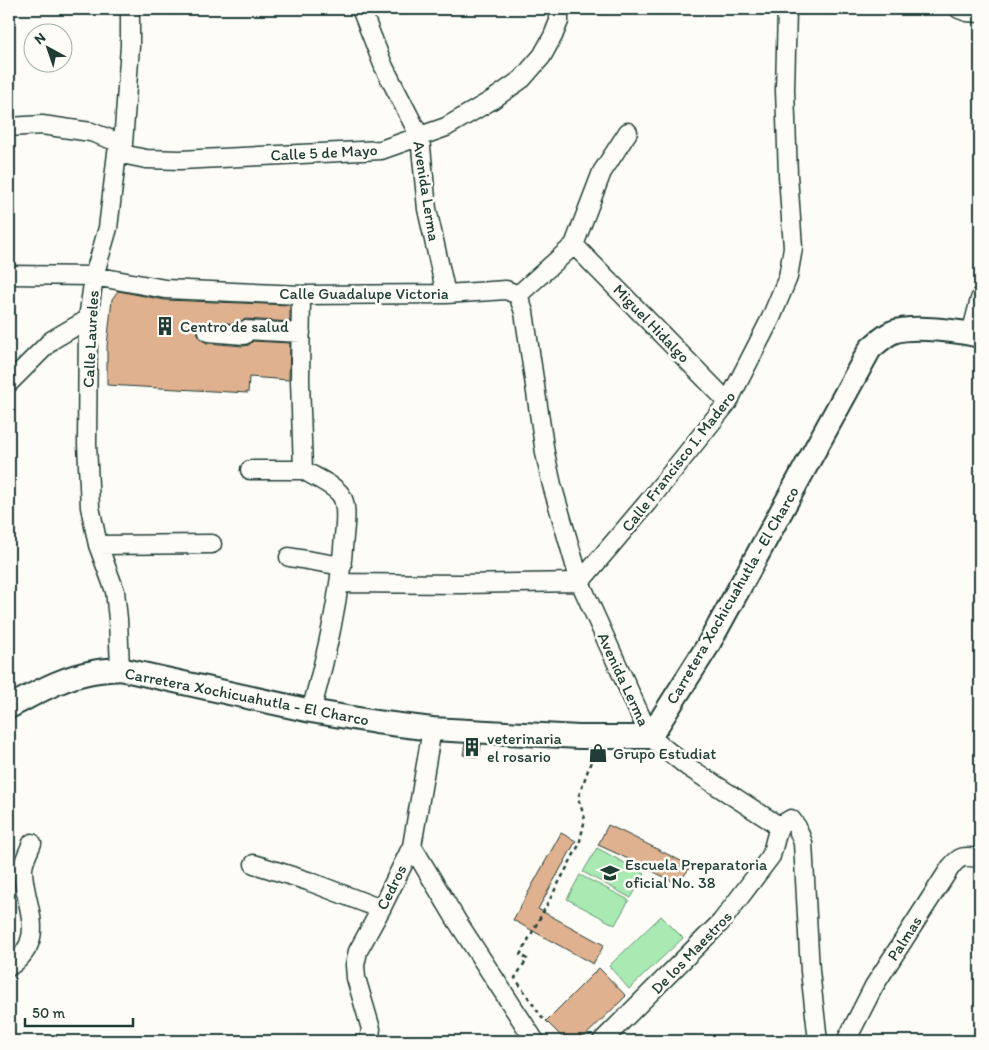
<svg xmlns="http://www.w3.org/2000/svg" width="989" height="1050" viewBox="0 0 989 1050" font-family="Itim,sans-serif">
  <rect width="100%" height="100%" fill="#fdfcf7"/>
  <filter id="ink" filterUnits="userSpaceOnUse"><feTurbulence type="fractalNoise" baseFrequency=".02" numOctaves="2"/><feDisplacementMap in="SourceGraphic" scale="10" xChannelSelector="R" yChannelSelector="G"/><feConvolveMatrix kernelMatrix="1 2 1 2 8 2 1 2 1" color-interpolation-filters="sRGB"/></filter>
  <g filter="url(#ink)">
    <!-- pitch -->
    <path fill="#a9eab2" stroke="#649473" d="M597,848L645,874L631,898L583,872Z
      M580,875L629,900L615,925L567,899Z
      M661,916L683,938L629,989L609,966Z"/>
    <!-- building -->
    <path fill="#dfb18f" stroke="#1f3d34" d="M118,291L165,300L290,305V322L246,319L236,324L208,321L200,326L197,332L202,340L207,343L243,346L249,345L253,341L290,343L289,380L249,377L248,393L107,385V346L112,299Z
      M465,744L481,745L479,757L463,755Z
      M608,825L627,834L691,866L678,884L618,854L598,845Z
      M561,833L576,841L538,909L604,945L593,964L513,920Z
      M599,968L626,996L580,1041H566L546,1021Z"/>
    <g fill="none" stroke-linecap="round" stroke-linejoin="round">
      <!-- minor casing -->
      <g stroke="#1f3d34" stroke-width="21">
        <path id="minor" d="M361,9L384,67L420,137L427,209L446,294
          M959,9L967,12L980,13
          M9,127L42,125L91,132L123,144
          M117,153L146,159L180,160L381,150L446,127L492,100L522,79L542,56L553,36L559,21V9
          M574,245L728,402
          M9,275L94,276L165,289L301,295L446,294L506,290L518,295
          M301,295L300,380L303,470C314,477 333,484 341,495C348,506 345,524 344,536C340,597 327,653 311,711
          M518,295L524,312L545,453L552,485L580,582L650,737L688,767L779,826
          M518,295L574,245L602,172L628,132
          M208,332L244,335L245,330L301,333
          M971,334L980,299
          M9,383L52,340L88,319
          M250,470H303
          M98,545L212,544
          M289,557L342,566
          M340,583L461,584L580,582L647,503L728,402L771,318L788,277L793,248L788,175L785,90L787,9
          M120,669L118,619L115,591L98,545L90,507L87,444L88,319L94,276L108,228L117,153L123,144L130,46V9
          M779,826L791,819L797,827L803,843L810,971L818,1041
          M412,846L457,921L535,1041
          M254,864L308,881L381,909
          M9,967C49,939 25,909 23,872C22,863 29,851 32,843
          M369,1041L371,1029L356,978L355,965L358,951L381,909L412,846L432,729
          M602,1041L721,922L771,856L779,826
          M846,1041L874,986L950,868C960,855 964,856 980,858"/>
      </g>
      <!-- major casing -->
      <g stroke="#1f3d34" stroke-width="26">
        <path id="major" d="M9,707C36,693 63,677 93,672C102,670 111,670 120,669L311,711L376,722L432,729L579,737H650L707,647L870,349C878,342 884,336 893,332C911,325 961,331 980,336"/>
      </g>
      <!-- path -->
      <path stroke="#1f3d34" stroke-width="2.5" stroke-dasharray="4 4" stroke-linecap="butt" d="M543,1019L515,978L527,959L520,955L579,845L585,819L578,798L593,756"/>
      <!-- minor -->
      <use href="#minor" stroke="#fdfcf7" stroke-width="18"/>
      <!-- major -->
      <use href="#major" stroke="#fdfcf7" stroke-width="22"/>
    </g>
  </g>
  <!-- icons -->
  <defs>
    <g id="building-bare" transform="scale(1.5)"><path d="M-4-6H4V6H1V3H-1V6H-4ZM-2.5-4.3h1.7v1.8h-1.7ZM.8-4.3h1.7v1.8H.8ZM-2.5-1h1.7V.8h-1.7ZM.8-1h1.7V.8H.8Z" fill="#1f3d34" stroke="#fdfcf7" stroke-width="2.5" paint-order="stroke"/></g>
    <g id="shop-bare" transform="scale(1.5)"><path d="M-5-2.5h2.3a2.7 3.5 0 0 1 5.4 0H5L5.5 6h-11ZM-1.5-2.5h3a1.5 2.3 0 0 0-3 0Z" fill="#1f3d34" stroke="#fdfcf7" stroke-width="2.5" paint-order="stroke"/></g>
    <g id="school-bare" transform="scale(1.5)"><path d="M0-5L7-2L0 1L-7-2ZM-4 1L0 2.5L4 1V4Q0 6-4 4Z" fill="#1f3d34" stroke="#fdfcf7" stroke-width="2.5" paint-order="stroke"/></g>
  </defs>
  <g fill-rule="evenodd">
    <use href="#building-bare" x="165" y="326"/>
    <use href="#building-bare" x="472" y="747"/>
    <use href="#shop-bare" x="598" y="753"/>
    <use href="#school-bare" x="610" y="873"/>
  </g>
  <g text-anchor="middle" stroke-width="5" stroke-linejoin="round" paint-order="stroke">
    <!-- street labels -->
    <g font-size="16" fill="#1f3d34" stroke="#fdfcf7">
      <text transform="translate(324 152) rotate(-3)" y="6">Calle 5 de Mayo</text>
      <text transform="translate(427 191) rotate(81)" y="6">Avenida Lerma</text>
      <text x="364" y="299">Calle Guadalupe Victoria</text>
      <text transform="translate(652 323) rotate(46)" y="6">Miguel Hidalgo</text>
      <text transform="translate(90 339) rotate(-87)" y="6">Calle Laureles</text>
      <text transform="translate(678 461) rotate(-52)" y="6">Calle Francisco I. Madero</text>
      <text transform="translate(732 595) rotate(-60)" y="6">Carretera Xochicuahutla - El Charco</text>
      <text transform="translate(624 679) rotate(65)" y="6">Avenida Lerma</text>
      <text transform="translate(247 696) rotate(11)" y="6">Carretera Xochicuahutla - El Charco</text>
      <text transform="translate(391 887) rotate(-64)" y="6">Cedros</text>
      <text transform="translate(904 938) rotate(-57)" y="6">Palmas</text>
      <text transform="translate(691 952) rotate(-46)" y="6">De los Maestros</text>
    </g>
    <!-- poi labels -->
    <g font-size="16" fill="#1f3d34" stroke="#fdfcf7" text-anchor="start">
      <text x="180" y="332">Centro de salud</text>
      <text x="487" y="744">veterinaria<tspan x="487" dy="18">el rosario</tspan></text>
      <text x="613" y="759">Grupo Estudiat</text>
      <text x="625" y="870">Escuela Preparatoria<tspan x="625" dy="18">oficial No. 38</tspan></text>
    </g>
  </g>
  <!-- margin -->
  <rect width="989" height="1050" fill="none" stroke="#fdfcf7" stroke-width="30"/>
  <rect x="15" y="15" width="959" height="1020" fill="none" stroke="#1f3d34" stroke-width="2" filter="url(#ink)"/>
  <!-- north arrow -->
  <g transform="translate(48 48) rotate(320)"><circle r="24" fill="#fdfcf7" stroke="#a4b0a9"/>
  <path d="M0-4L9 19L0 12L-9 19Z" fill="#1f3d34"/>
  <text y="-8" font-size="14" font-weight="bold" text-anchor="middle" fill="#1f3d34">N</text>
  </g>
  <!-- scale -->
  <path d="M25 1018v8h108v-8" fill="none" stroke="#1f3d34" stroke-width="2.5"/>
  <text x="32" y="1018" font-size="15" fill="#1f3d34" stroke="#fdfcf7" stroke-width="4" paint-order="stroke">50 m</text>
</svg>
